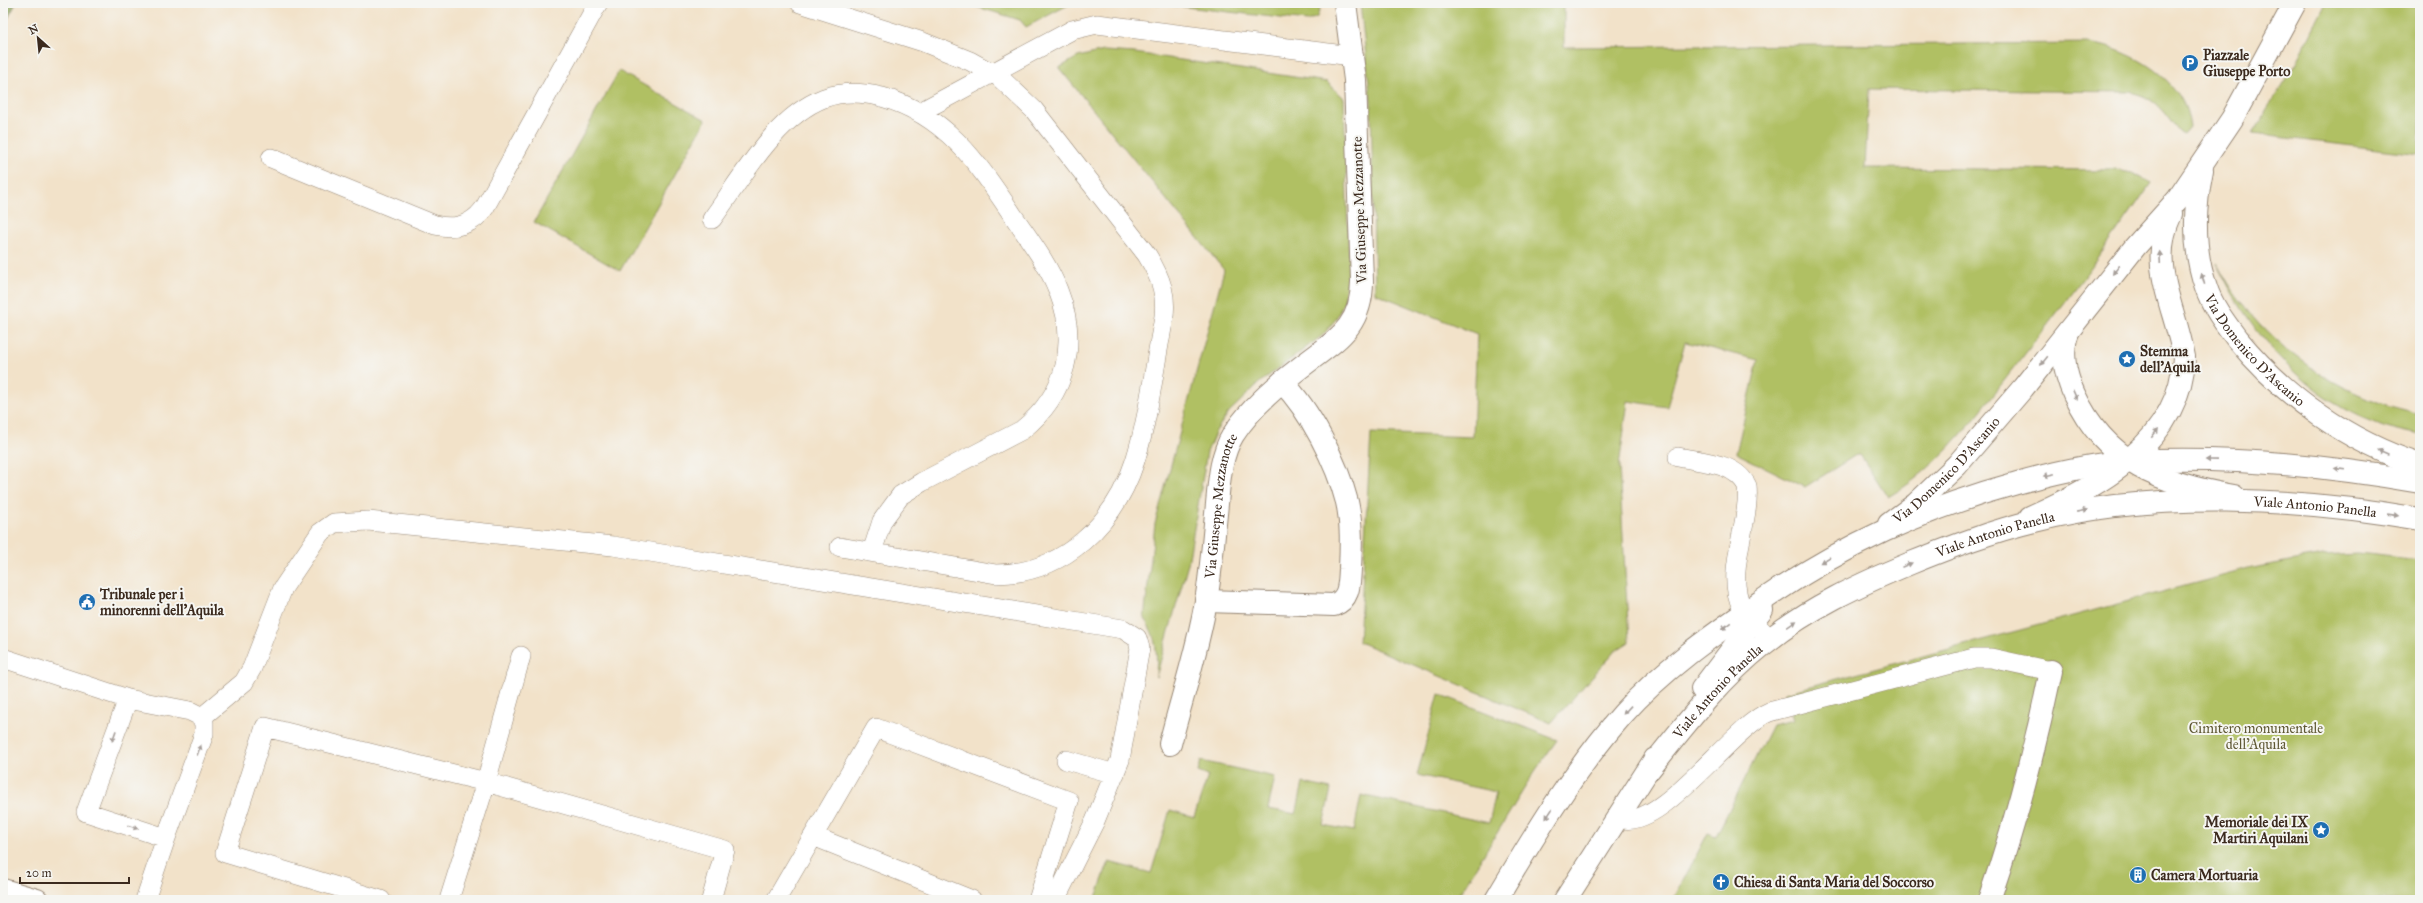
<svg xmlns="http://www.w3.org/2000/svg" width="2423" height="903" viewBox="0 0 2423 903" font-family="'IM FELL Great Primer',serif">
  <rect width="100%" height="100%" fill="#f6f6f2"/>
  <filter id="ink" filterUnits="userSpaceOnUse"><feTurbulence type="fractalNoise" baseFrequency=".025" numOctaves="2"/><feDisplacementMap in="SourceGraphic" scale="8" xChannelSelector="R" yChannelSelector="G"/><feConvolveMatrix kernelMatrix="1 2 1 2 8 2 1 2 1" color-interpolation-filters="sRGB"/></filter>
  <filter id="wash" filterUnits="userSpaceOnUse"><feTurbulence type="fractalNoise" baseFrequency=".012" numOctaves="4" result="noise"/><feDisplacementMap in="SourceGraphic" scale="16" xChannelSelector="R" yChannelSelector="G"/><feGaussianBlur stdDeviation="0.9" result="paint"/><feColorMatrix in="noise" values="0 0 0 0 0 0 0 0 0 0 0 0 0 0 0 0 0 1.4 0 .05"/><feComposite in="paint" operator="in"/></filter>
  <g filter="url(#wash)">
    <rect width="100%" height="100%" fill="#f2e2c9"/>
    <!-- green -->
    <path fill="#b0c063" stroke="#767540" d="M964,3H1072L1026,27L1020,20Z
      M1151,3H1313L1321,5L1317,17L1307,21Z
      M1360,3H1564V47L2090,43C2132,50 2187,80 2190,128L2184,135L2180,133C2163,113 2157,97 2129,92L1869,89L1865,168L2116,170L2132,173L2151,183C2108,246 2062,307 2014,368C1978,414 1940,468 1888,497L1859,453L1805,487L1736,453L1758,360L1685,342L1667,407L1628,401L1619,466L1629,642L1615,651L1551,723L1359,642L1371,433L1473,437L1477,334L1375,293L1371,102Z
      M2326,3H2420V154L2252,134L2296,63Z
      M1104,51L1135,53L1327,82L1344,98L1349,268L1344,302L1336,319L1323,335L1259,383L1229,412L1216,431L1207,452L1188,564L1156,677C1157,656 1158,637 1144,619L1155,524L1224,270L1059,68L1078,57Z
      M619,71L706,120L620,271L534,222Z
      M2217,263C2247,323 2303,371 2365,397C2383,405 2402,409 2420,414V435C2403,431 2386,428 2370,421C2302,395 2246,328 2217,263Z
      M2358,553L2420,560V900H1673L1708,833L1716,836L1772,725L1793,720L1785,693L2252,568L2323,555Z
      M1439,694L1557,740L1535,771L1456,900H1095L1109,862L1151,873L1170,810L1194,817L1208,776L1198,772L1201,761L1275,777L1268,809L1296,814L1303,783L1331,789L1323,825L1354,831L1361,795L1489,823L1496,792L1417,775Z"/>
    <!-- forest -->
    <path fill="#8ca659" stroke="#64683c" d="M3,3H16L3,28Z"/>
  </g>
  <g filter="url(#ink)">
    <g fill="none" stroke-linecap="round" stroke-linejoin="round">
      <!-- service casing -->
      <g stroke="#968674" stroke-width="20">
        <path id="service" d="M800,3L923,42L970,61L999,77L1034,110L1147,255C1161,278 1168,296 1163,323C1154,368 1149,416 1135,461C1115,523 1064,574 996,574L840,547
          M920,112L1072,30L1097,24L1352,56
          M271,158L435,225C455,230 473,225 485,207L598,3
          M712,219C742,178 775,117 824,98C843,91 862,92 882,97C946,115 977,162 1012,214C1028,238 1047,262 1058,290C1079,343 1067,394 1022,430L922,482L901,495L882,521L872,552
          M1678,457C1702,462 1735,462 1747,486C1751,522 1724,573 1742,607C1749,619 1761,629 1770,639
          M3,658L128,699L190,711L198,715L204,722V734L166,838L86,812L128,699
          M201,718L244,682L252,668L283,588L320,533L334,523L368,521L613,546L1123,629L1137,638L1140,648L1120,760L1095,821L1055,900
          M1066,760L1115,774
          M1618,817C1657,837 1730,728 1769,712L1974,658H1991L2051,671
          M813,836L972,900
          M145,900L166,838
          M381,900L225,853L265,727L486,782L725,850L711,900
          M449,900L486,782L521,656
          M776,900L876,728L1069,801L1038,900"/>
      </g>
      <!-- pedestrian casing -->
      <g stroke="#968674" stroke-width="24">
        <path id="pedestrian" d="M1989,900C2015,825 2035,749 2051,671"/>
      </g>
      <!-- minor casing -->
      <g stroke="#968674" stroke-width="24">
        <g id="minor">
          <path id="s1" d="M2202,170C2194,208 2193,250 2206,287C2212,306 2225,323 2237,339C2285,397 2348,442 2420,465"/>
          <path d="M2068,332C2060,353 2065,374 2074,394C2106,464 2163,484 2234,496"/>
          <path d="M2030,517C2098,487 2181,442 2184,357C2175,305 2147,265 2171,214"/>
          <path id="s2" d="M1889,524L1916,504L1957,465L2023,388L2135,247L2178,199L2232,119L2295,3"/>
          <path d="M1206,601L1334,605C1350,599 1349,583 1350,569C1351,546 1352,524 1347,502C1337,463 1310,410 1282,382"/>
          <path id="s3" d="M1170,744C1182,697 1198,649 1206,601C1211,572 1213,543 1216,514C1219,487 1219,458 1233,435C1250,408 1276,386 1301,367C1334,341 1362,329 1362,281L1355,80L1345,3"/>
        </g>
      </g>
      <!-- primary casing -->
      <g stroke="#968674" stroke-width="24">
        <g id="primary">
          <path d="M1702,689L1762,610"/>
          <path id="s4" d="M1648,771C1684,726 1719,680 1764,644C1808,608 1860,584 1911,563C1951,547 1992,531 2034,521C2154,490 2298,498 2420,519"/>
          <path d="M3,890L37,900"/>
          <path d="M1496,900C1534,836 1573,771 1623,714C1663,669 1714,634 1763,600C1844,545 1922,509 2017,483C2053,473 2092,464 2130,461C2227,456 2324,465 2420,482"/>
          <path d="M1565,900L1655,759"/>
        </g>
      </g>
      <!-- service -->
      <use href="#service" stroke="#fff" stroke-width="19"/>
      <!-- pedestrian -->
      <use href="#pedestrian" stroke="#fff" stroke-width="22"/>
      <!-- minor -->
      <use href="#minor" stroke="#fff" stroke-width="22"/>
      <!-- primary -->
      <use href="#primary" stroke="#fff" stroke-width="22"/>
    </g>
    <!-- one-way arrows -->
    <defs><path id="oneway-solid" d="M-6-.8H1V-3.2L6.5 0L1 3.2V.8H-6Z"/></defs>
    <g fill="#a79f9a">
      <use href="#oneway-solid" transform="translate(2160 257) rotate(-93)"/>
      <use href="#oneway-solid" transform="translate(2116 270) rotate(129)"/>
      <use href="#oneway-solid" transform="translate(2203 279) rotate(-106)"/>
      <use href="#oneway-solid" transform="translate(2044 361) rotate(129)"/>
      <use href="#oneway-solid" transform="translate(2075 395) rotate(66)"/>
      <use href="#oneway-solid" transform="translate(2155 433) rotate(-52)"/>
      <use href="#oneway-solid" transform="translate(2383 452) rotate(-157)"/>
      <use href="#oneway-solid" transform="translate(2211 460) rotate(-179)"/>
      <use href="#oneway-solid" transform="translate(2340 469) rotate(-173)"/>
      <use href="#oneway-solid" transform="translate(2049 475) rotate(168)"/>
      <use href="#oneway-solid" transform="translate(2082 511) rotate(-11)"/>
      <use href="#oneway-solid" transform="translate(2393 515) rotate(8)"/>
      <use href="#oneway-solid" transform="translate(1825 560) rotate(149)"/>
      <use href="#oneway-solid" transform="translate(1907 565) rotate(-22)"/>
      <use href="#oneway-solid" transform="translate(1792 624) rotate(-34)"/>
      <use href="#oneway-solid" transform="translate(1726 626) rotate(143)"/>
      <use href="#oneway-solid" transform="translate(1627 710) rotate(133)"/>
      <use href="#oneway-solid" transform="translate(114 736) rotate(110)"/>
      <use href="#oneway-solid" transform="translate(199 750) rotate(-70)"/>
      <use href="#oneway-solid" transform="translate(1549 814) rotate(124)"/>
      <use href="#oneway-solid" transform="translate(133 827) rotate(18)"/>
    </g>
  </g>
  <!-- icons -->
  <defs>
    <g id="parking-disc" transform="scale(0.9)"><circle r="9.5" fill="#1f6fb2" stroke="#f6f6f2"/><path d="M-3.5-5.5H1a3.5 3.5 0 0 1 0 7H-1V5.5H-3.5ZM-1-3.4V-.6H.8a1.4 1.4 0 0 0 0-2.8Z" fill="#fff"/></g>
    <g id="sight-disc" transform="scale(0.9)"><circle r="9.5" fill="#1f6fb2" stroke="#f6f6f2"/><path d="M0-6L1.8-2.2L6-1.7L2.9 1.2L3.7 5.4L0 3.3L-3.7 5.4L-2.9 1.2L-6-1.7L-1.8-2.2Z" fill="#fff"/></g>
    <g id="civic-disc" transform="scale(0.9)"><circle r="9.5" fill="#1f6fb2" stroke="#f6f6f2"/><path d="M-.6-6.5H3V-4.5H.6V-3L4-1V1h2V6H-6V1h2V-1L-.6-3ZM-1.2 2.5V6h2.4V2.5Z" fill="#fff"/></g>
    <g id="building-disc" transform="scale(0.9)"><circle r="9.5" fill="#1f6fb2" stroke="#f6f6f2"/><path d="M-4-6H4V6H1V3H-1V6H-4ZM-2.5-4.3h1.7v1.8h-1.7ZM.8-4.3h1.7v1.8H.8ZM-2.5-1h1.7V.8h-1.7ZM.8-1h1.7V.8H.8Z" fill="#fff"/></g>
    <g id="church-disc" transform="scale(0.9)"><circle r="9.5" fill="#1f6fb2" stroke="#f6f6f2"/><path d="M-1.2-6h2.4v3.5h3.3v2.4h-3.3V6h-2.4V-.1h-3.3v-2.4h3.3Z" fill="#fff"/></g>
  </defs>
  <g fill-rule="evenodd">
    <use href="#parking-disc" x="2190" y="63"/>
    <use href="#sight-disc" x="2127" y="359"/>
    <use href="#civic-disc" x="87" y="602"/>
    <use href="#sight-disc" x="2321" y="830"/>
    <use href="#building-disc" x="2138" y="875"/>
    <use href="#church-disc" x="1721" y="882"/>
  </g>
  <g text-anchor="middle" stroke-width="4" stroke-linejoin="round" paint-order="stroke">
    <!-- poi labels -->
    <g font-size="14" font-weight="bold" fill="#3b2a1e" stroke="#f6f6f2" text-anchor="start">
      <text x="2203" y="60">Piazzale<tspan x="2203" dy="16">Giuseppe Porto</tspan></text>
      <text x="2140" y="356">Stemma<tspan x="2140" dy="16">dell'Aquila</tspan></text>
      <text x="100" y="599">Tribunale per i<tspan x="100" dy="16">minorenni dell'Aquila</tspan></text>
      <text x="2308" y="827" text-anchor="end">Memoriale dei IX<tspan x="2308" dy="16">Martiri Aquilani</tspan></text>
      <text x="2151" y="880">Camera Mortuaria</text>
      <text x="1734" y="887">Chiesa di Santa Maria del Soccorso</text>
    </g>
    <!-- street labels -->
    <g font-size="14" fill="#3b2a1e" stroke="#f6f6f2">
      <text transform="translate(1359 210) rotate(-92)" y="5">Via Giuseppe Mezzanotte</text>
      <text dy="5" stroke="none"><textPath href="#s1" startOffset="199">Via Domenico D'Ascanio</textPath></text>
      <text dy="5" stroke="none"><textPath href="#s2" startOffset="79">Via Domenico D'Ascanio</textPath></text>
      <text dy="5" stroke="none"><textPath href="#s3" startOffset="244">Via Giuseppe Mezzanotte</textPath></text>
      <text dy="5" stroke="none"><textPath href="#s4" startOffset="754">Viale Antonio Panella</textPath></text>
      <text dy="5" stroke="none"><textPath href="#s4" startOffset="430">Viale Antonio Panella</textPath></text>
      <text dy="5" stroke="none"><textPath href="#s4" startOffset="106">Viale Antonio Panella</textPath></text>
    </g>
    <!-- park labels -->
    <g font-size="14" fill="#5e5733" stroke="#f6f6f2">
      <text x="2256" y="733">Cimitero monumentale<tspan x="2256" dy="16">dell'Aquila</tspan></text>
    </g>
  </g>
  <!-- margin -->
  <rect width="2423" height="903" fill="none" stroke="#f6f6f2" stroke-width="16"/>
  <!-- north arrow -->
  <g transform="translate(38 38) rotate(333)" stroke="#f6f6f2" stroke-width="3" paint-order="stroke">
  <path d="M0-3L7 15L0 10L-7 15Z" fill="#3b2a1e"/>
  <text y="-6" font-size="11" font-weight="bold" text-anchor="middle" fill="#3b2a1e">N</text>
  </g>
  <!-- scale -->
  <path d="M20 877v6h109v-6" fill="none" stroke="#3b2a1e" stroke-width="2"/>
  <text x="26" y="877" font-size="12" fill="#3b2a1e" stroke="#f6f6f2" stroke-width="3" paint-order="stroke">20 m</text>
</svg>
